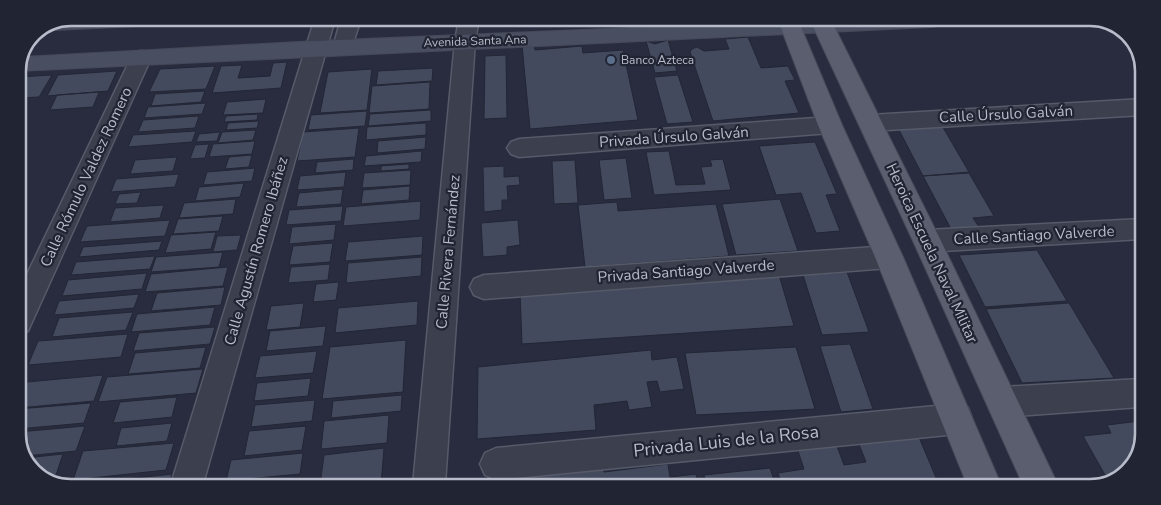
<svg xmlns="http://www.w3.org/2000/svg" width="1161" height="505" viewBox="0 0 1161 505" font-family="'Nunito Sans',sans-serif">
  <rect width="100%" height="100%" fill="#282c3e"/>
  <!-- building -->
  <path fill="#444a5d" stroke="#222635" d="M748,37L761,68L788,66L795,80L785,81L799,113L713,121L690,52L692,49L697,47L704,51L729,49L725,39Z
    M668,40L677,71L655,73L646,41L655,44Z
    M534,44L535,50L582,46L583,53L623,50L638,120L530,129L522,45Z
    M506,55L507,118L484,119L485,56Z
    M287,62L281,88L212,93L221,66L242,65L238,78L270,76L273,63Z
    M215,66L206,89L149,92L160,69Z
    M433,68L432,81L376,85L378,71Z
    M372,69L367,110L320,113L328,72Z
    M117,71L108,91L47,96L58,75Z
    M52,75L39,97L18,98V77Z
    M678,75L693,122L667,124L654,77Z
    M430,82L429,109L369,113L372,86Z
    M205,91L201,102L151,106L155,94Z
    M99,92L93,107L50,110L57,95Z
    M266,99L263,113L223,115L227,102Z
    M206,103L202,114L144,118L148,107Z
    M431,110V121L368,126L370,114Z
    M367,111L365,126L308,130L311,115Z
    M258,114L257,120L224,122L226,116Z
    M199,116L195,128L138,132L143,120Z
    M259,121L257,128L226,130L228,123Z
    M426,123V135L366,140L367,127Z
    M941,124L969,172L923,176L898,128Z
    M359,128L355,157L297,161L303,132Z
    M256,130L253,140L218,143L222,132Z
    M196,131L192,142L128,147L133,135Z
    M220,132L217,141L196,142L199,134Z
    M426,137L425,149L377,153L378,141Z
    M255,141L252,154L209,157L213,144Z
    M815,142L837,194L826,195L840,231L816,233L801,193L776,195L759,146Z
    M209,144L205,158L190,159L195,145Z
    M422,151L421,162L364,166L366,156Z
    M669,151L676,185L705,184L701,167L712,166L710,160L723,159L731,190L654,195L646,152Z
    M252,155L249,167L225,169L229,157Z
    M177,157L173,171L130,174L135,160Z
    M626,158L632,198L604,200L599,160Z
    M354,159L353,170L315,173L317,162Z
    M575,160L578,203L554,204L552,161Z
    M409,164V169L381,171V166Z
    M504,166V177L519,176L520,185L507,186L508,200H502V210L484,212L483,167Z
    M255,168L252,181L203,185L207,172Z
    M411,170L410,185L362,188L364,173Z
    M346,172L344,187L297,190L300,176Z
    M969,173L994,216L973,218L979,227L951,229L923,176Z
    M179,174L175,187L111,192L116,179Z
    M244,183L240,197L195,201L199,187Z
    M410,186L409,200L361,204L363,190Z
    M343,189L341,204L296,207L299,193Z
    M141,192L137,203L115,204L119,194Z
    M236,199L233,214L179,218L184,203Z
    M780,199L798,251L736,255L722,204Z
    M421,201L420,220L343,226L346,207Z
    M617,202L618,211L716,204L729,256L585,267L578,205Z
    M164,205L160,218L110,222L115,208Z
    M343,206L341,221L286,225L289,210Z
    M223,216L219,231L173,234L178,219Z
    M170,220L165,236L80,242L87,226Z
    M518,220L520,245L507,247V255L483,257L481,223Z
    M336,224L334,240L289,244L292,227Z
    M216,232L211,249L165,253L171,235Z
    M241,235L237,250L213,252L217,236Z
    M423,236L422,255L345,261L348,242Z
    M162,241L159,250L79,257L83,247Z
    M333,243L330,262L289,265L293,246Z
    M1037,250L1067,301L985,307L959,255Z
    M223,252L219,267L151,272L156,257Z
    M155,256L150,269L71,275L76,262Z
    M422,257L421,276L346,283L348,263Z
    M330,264L328,280L288,283L291,267Z
    M228,267L223,286L145,292L151,274Z
    M847,272L869,332L822,335L803,275Z
    M147,273L142,289L62,296L68,280Z
    M779,275L794,326L522,344L520,292Z
    M339,282L336,300L313,302L316,284Z
    M225,287L221,305L151,311L157,293Z
    M139,294L134,308L54,315L59,301Z
    M418,301L417,325L335,333L338,308Z
    M304,303L300,327L266,330L271,306Z
    M1069,303L1114,378L1022,383L986,309Z
    M215,307L210,325L131,332L137,314Z
    M133,312L126,330L52,337L59,318Z
    M326,326L323,346L266,351L270,331Z
    M215,327L210,344L133,351L139,333Z
    M128,334L121,357L28,365L38,341Z
    M406,340L403,392L322,399L330,347Z
    M850,344L873,409L841,412L820,346Z
    M206,347L200,368L128,374L135,353Z
    M796,347L815,409L696,415L685,353Z
    M651,350L652,360L677,357L684,389L660,392L657,381L647,382L652,407L629,410L627,401L594,405L596,430L477,439L478,367Z
    M317,351L313,373L255,378L260,356Z
    M203,369L196,393L98,402L107,377Z
    M103,375L94,401L18,408L27,382Z
    M311,378L308,396L254,401L257,383Z
    M402,395L401,411L331,418L333,401Z
    M177,397L172,417L113,423L120,402Z
    M315,400L312,421L251,427L255,405Z
    M91,403L84,423L18,429V409Z
    M389,415L387,443L321,449L324,421Z
    M1140,421L1139,454L1120,478L1109,482L1083,436L1111,433L1107,425Z
    M172,423L167,441L116,446L121,428Z
    M85,426L76,451L25,456L18,437V432Z
    M306,426L302,450L244,456L249,431Z
    M918,435L940,487L782,486L778,473L804,469L796,445L835,441L844,465L866,462L858,442Z
    M174,443L166,470L73,480L83,451Z
    M384,448L381,485H320L324,455Z
    M303,453L300,474L226,481L231,460Z
    M63,454L54,481L49,482L28,466L25,458Z
    M602,457L604,472L668,464L670,477L696,474L698,486L510,485V477Z
    M770,468L776,486H706L704,475Z
    M172,474L169,484H126L127,479Z
    M121,477L119,484H78L79,481Z"/>
  <g fill="none" stroke-linecap="round" stroke-linejoin="round">
    <!-- street casing -->
    <g stroke="#565a69" stroke-width="3">
      <path id="street" d="M315,18L335,19L203,484H171Z
        M341,19H361L350,52L343,54L336,52L333,47Z
        M459,19H479L475,41L445,485H413L455,41Z
        M141,51L148,53L151,58L28,331L18,334V293L131,58L134,53Z
        M1143,99V115L870,131L862,129L859,123L862,117L870,115Z
        M830,117L838,119L841,125L838,131L830,133L519,157L511,154L507,148L511,142L519,139Z
        M1142,219V239L927,252L918,249L914,241L918,233L927,230Z
        M889,246L898,249L902,257L898,265L889,268L484,299L474,295L470,287L474,279L484,275Z
        M1140,379V407L1002,417L991,412L987,402L991,392L1002,387Z
        M957,404L968,408L972,419L968,430L957,434L496,480L485,475L480,464L485,453L496,448Z"/>
    </g>
    <!-- secondary casing -->
    <g stroke="#454857" stroke-width="2">
      <path id="secondary" d="M72,18H189L186,23L179,24L55,30L47,28Z
        M826,20L941,21L938,26L931,27L18,71L23,57L316,41Z"/>
    </g>
    <!-- primary casing -->
    <g stroke="#454857" stroke-width="2">
      <path id="primary" d="M778,20H798L842,125L903,257L1002,487H968L875,257L818,125Z
        M810,20H831L941,241L1059,487H1024L913,241Z"/>
    </g>
    <!-- street -->
    <use href="#street" fill="#3b3f4e" fill-rule="evenodd"/>
    <!-- secondary -->
    <use href="#secondary" fill="#4a4e61" fill-rule="evenodd"/>
    <!-- primary -->
    <use href="#primary" fill="#5a5e6e" fill-rule="evenodd"/>
  </g>
  <!-- markers -->
  <circle fill="#5c6f8a" stroke="#202433" stroke-width="2" cx="611" cy="60" r="5"/>
  <g text-anchor="middle" stroke-width="4.5" stroke-linejoin="round" paint-order="stroke">
    <!-- far-street labels -->
    <g font-size="12" fill="#b8bbc9" stroke="#202433">
      <text transform="translate(475 41) rotate(-2)" y="4">Avenida Santa Ana</text>
    </g>
    <!-- far-poi labels -->
    <g font-size="12" fill="#b8bbc9" stroke="#202433" text-anchor="start">
      <text x="621" y="64">Banco Azteca</text>
    </g>
    <!-- street labels -->
    <g font-size="15" fill="#b8bbc9" stroke="#202433">
      <text transform="translate(1006 114) rotate(-3)" y="5">Calle Úrsulo Galván</text>
      <text transform="translate(674 137) rotate(-4)" y="5">Privada Úrsulo Galván</text>
      <text transform="translate(86 177) rotate(-65)" y="5">Calle Rómulo Valdez Romero</text>
      <text transform="translate(1034 235) rotate(-3)" y="5">Calle Santiago Valverde</text>
      <text transform="translate(256 251) rotate(-74)" y="5">Calle Agustín Romero Ibáñez</text>
      <text transform="translate(448 252) rotate(-85)" y="5">Calle Rivera Fernández</text>
      <text transform="translate(932 253) rotate(65)" y="5">Heroica Escuela Naval Militar</text>
      <text transform="translate(686 271) rotate(-4)" y="5">Privada Santiago Valverde</text>
    </g>
    <!-- near-street labels -->
    <g font-size="18" fill="#b8bbc9" stroke="#202433">
      <text transform="translate(726 441) rotate(-6)" y="6">Privada Luis de la Rosa</text>
    </g>
  </g>
  <!-- crop -->
  <path d="M0 0H1161V505H0ZM71 26H1090A45 45 0 0 1 1135 71V434A45 45 0 0 1 1090 479H71A45 45 0 0 1 26 434V71A45 45 0 0 1 71 26Z" fill="#202433" fill-rule="evenodd"/>
  <path fill="none" stroke="#b8bbc9" stroke-width="2.5" d="M71 26H1090A45 45 0 0 1 1135 71V434A45 45 0 0 1 1090 479H71A45 45 0 0 1 26 434V71A45 45 0 0 1 71 26Z"/>
</svg>
